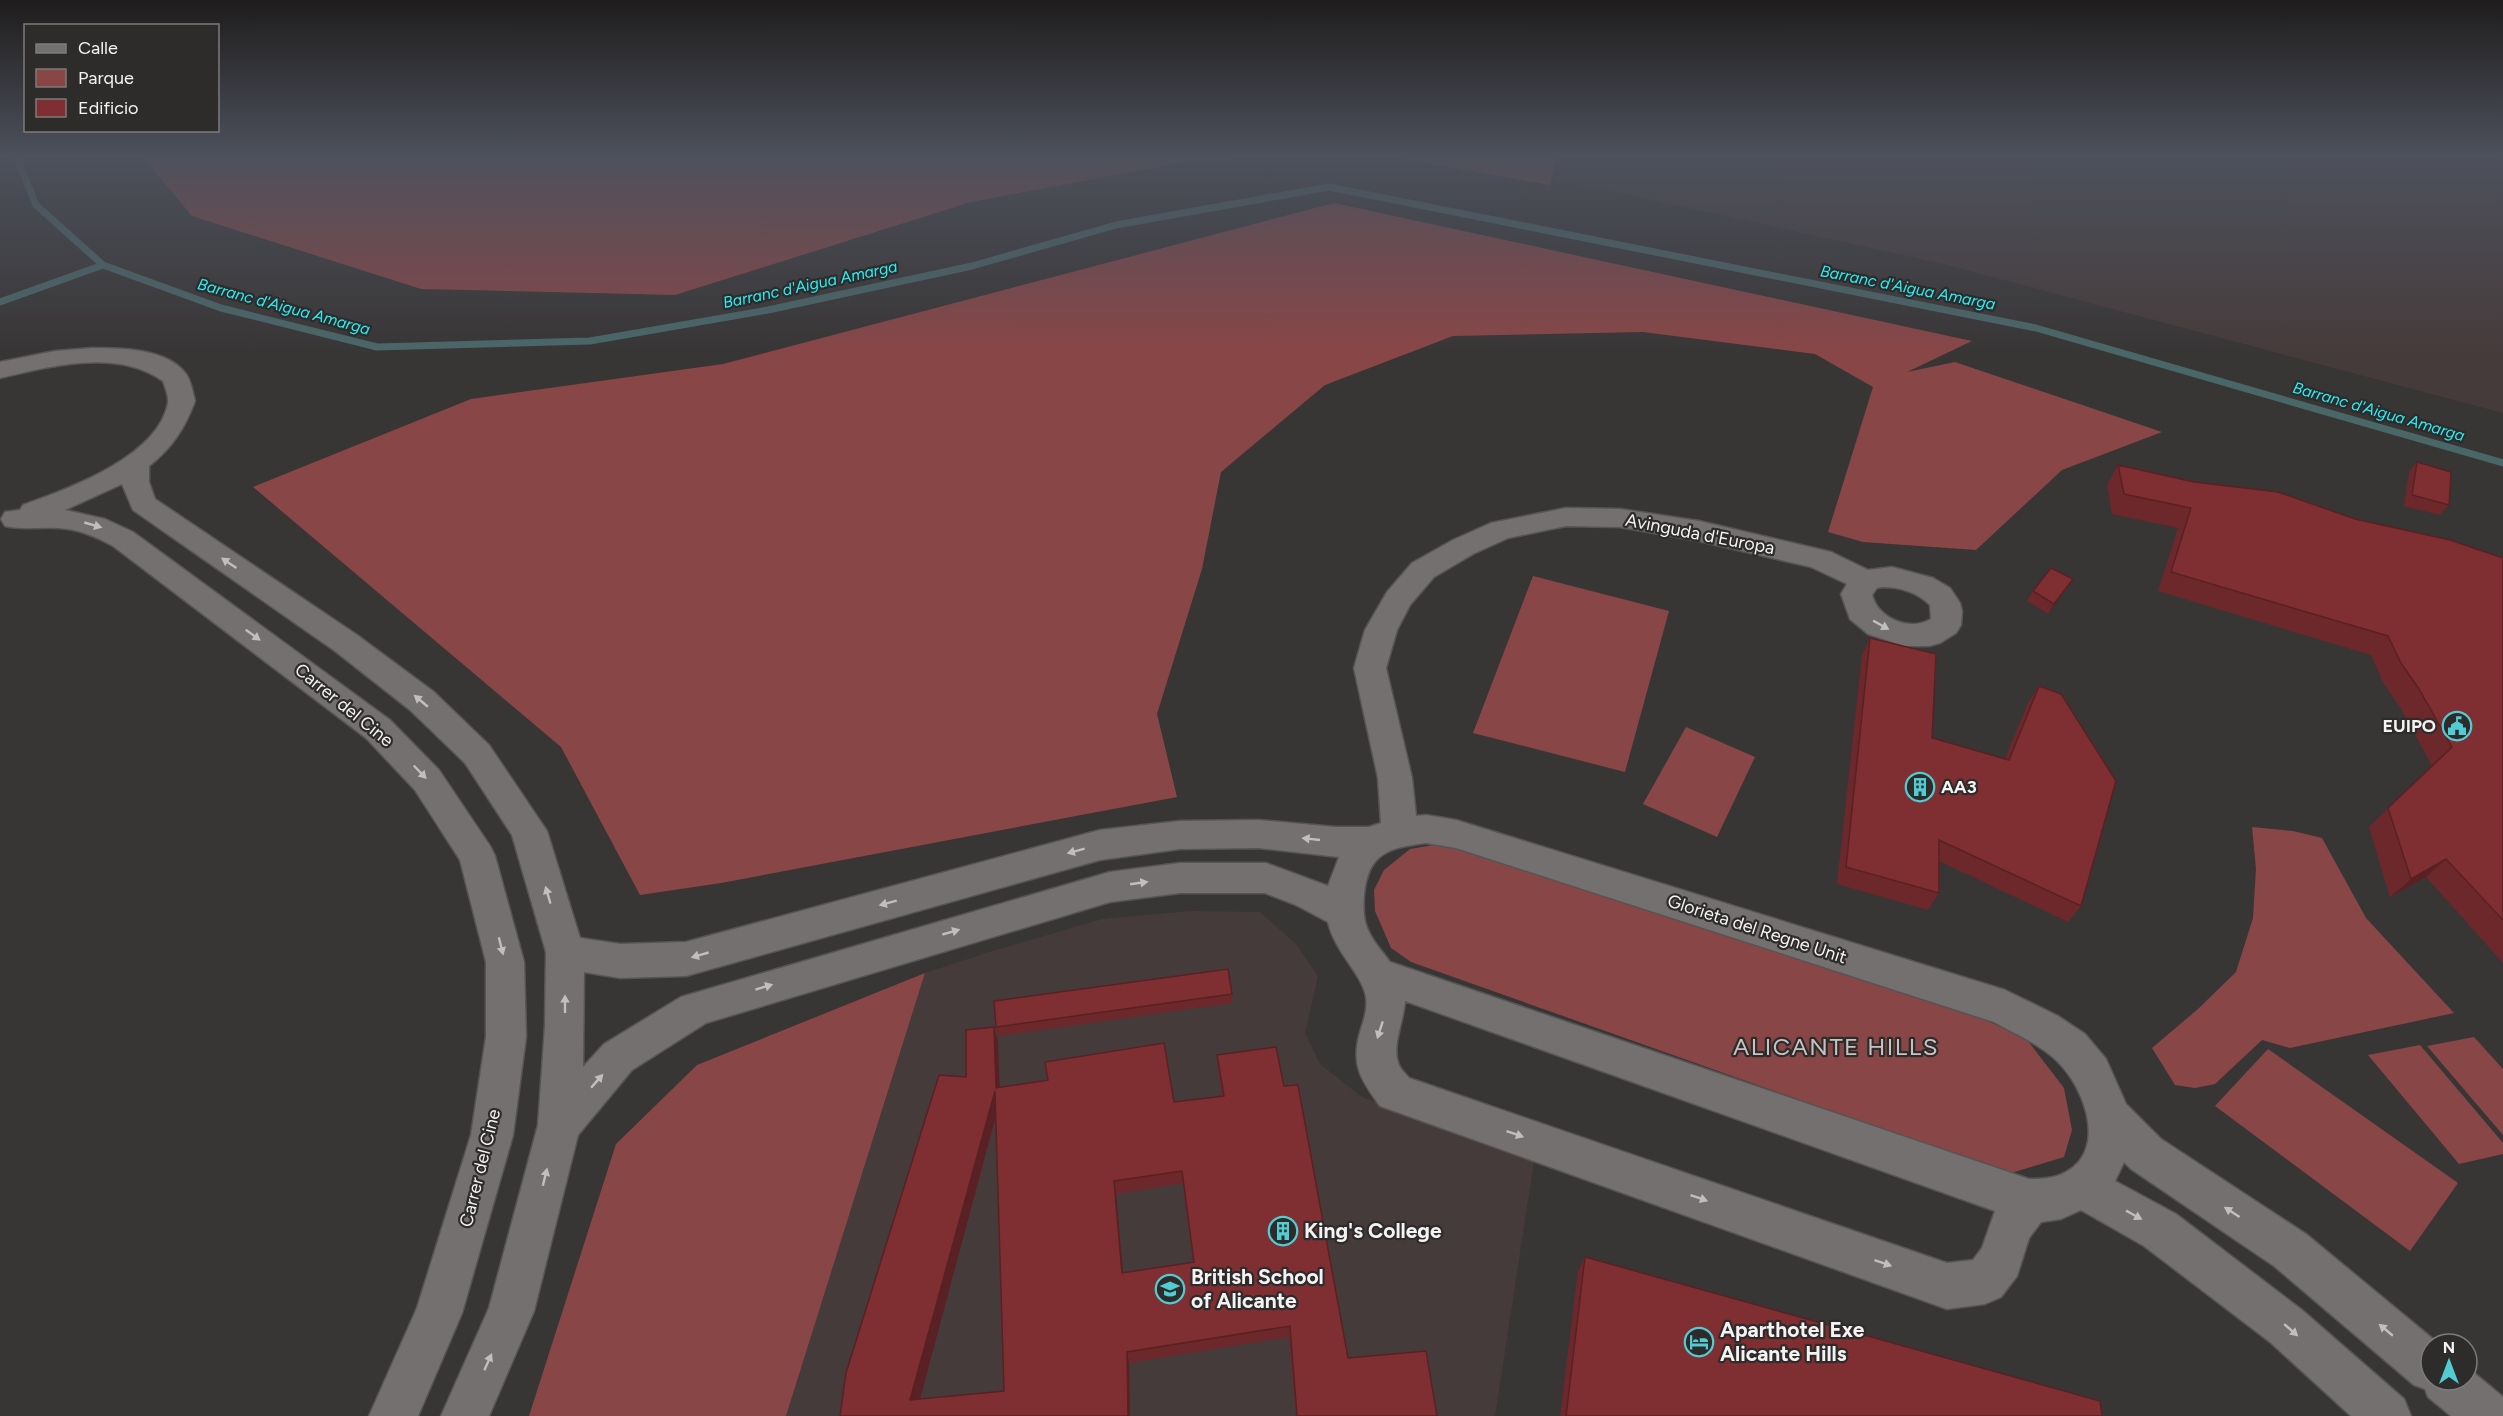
<svg xmlns="http://www.w3.org/2000/svg" width="2503" height="1416" viewBox="0 0 2503 1416" font-family="Figtree,sans-serif">
  <rect width="100%" height="100%" fill="#383535"/>
  <!-- built -->
  <path fill="#463b3b" d="M1562,156H2503V413L1944,264L1557,179Z
    M1190,911L1260,912L1296,944L1318,976L1305,1033L1320,1064L1362,1097L1534,1161L1495,1416H786L925,973L986,953L1102,919Z"/>
  <!-- green -->
  <path fill="#894647" d="M142,156H1267L1175,164L971,202L675,295L421,289L192,216Z
    M1386,156H1557L1550,185Z
    M1334,203L1972,341L1907,372L1955,362L2162,432L2062,470L1976,550L1863,542L1828,532L1873,387L1815,354L1643,332L1453,336L1325,385L1221,472L1202,569L1157,714L1177,797L721,883L640,895L561,747L253,487L471,399L723,364Z
    M1533,576L1669,611L1625,772L1473,733Z
    M1686,727L1755,757L1717,837L1643,804Z
    M2252,827L2293,831L2322,838L2366,918L2454,1013L2290,1048L2262,1040L2215,1084L2195,1088L2175,1085L2152,1048L2198,1009L2236,972L2253,918L2256,869Z
    M1433,845L1461,848L1947,1004L2025,1037L2064,1088L2072,1130L2064,1157L2008,1174L1411,962L1391,948L1375,911L1374,890L1384,870L1410,849Z
    M925,973L786,1416H529L616,1144L697,1065Z
    M2474,1037L2503,1069V1135L2427,1046Z
    M2420,1045L2503,1143V1154L2459,1164L2368,1055Z
    M2268,1049L2458,1183L2410,1251L2215,1106Z"/>
  <g fill="none" stroke-linecap="round" stroke-linejoin="round">
    <!-- stream -->
    <path stroke="#4a6768" stroke-width="7" d="M16,156L36,205L103,265
      M0,302L103,265L221,308L377,347L590,341L768,310L972,266L1116,225L1329,187L2036,328L2503,463"/>
    <!-- minor casing -->
    <g stroke="#565454" stroke-width="3">
      <path id="minor" d="M92,348C120,348 167,348 186,374C191,381 193,393 195,401C185,428 172,448 149,466V482L155,499L357,635L434,692L489,745L547,831L580,938L620,944L686,942L1100,830L1180,821L1258,820L1335,827H1369L1381,823L1378,778L1354,668L1365,630L1387,592L1412,563L1453,540L1491,523L1566,508L1620,509L1699,521L1831,552L1868,570L1892,567L1933,578L1950,588L1960,603L1962,611L1961,625L1956,633L1940,643L1929,646H1904L1868,634L1850,619L1841,594L1847,584L1811,567L1699,541L1620,527L1566,526L1508,538L1473,554L1434,577L1410,605L1397,630L1386,668L1412,778L1416,816L1426,815L1456,820L2005,990L2058,1016L2085,1034L2106,1059L2126,1104L2161,1139L2306,1234L2439,1344H2431V1380H2467V1367L2503,1397V1416H2451L2428,1397L2425,1389L2414,1385L2274,1266L2131,1169L2124,1162L2115,1181L2176,1214L2302,1310L2404,1399L2411,1416H2351L2270,1342L2144,1246L2081,1210L2061,1219L2041,1222L2029,1238L2017,1276L2001,1297L1985,1304L1947,1309L1380,1106C1360,1079 1350,1063 1361,1029C1364,1020 1368,1007 1366,997C1363,975 1334,951 1328,922L1296,905L1265,893H1180L1110,902L706,1023L632,1070L578,1135L534,1311L489,1416H441L489,1308L538,1125L545,1026L546,952L512,835L465,763L410,710L335,651L133,510L122,484L65,510L105,519L133,532L390,720L439,770L490,846L495,856L524,962L526,1037L513,1135L462,1313L418,1416H369L417,1308L471,1135L486,1037V962L460,860L415,790L366,738L113,546C95,536 78,529 58,528C40,527 22,530 5,526L1,519L5,512L20,510L23,505C68,489 158,457 168,403C169,396 165,387 163,381C117,348 51,366 0,378V362L55,351ZM1882,587C1900,587 1917,592 1930,605L1931,619C1909,632 1878,618 1872,595L1877,588ZM1426,843L1456,848L1994,1022C2016,1034 2039,1044 2057,1061C2087,1090 2110,1158 2057,1176C2048,1179 2038,1179 2029,1179L1390,962C1383,952 1374,943 1369,932C1363,921 1363,907 1364,895C1368,853 1388,848 1426,843ZM1258,848L1339,857L1328,886L1266,863H1180L1110,872L681,997L604,1044L583,1067L584,972L620,978L686,976L1100,860L1180,849ZM1405,1001L1995,1211L1982,1248L1973,1260L1947,1263L1409,1078C1405,1073 1399,1068 1398,1062C1392,1045 1404,1020 1405,1001Z"/>
    </g>
    <!-- minor -->
    <use href="#minor" fill="#747070" fill-rule="evenodd"/>
  </g>
  <!-- wall -->
  <path fill="#6d282b" fill-rule="evenodd" d="M2417,462L2449,505L2440,515L2404,506L2409,472Z
    M2118,465L2355,519L2503,558V963L2426,877L2390,897L2369,827L2432,766L2401,709L2383,682L2371,655L2158,591L2178,528L2112,514L2107,485Z
    M2073,579L2066,589L2048,614L2027,601L2033,591Z
    M1870,638L1932,738L2005,759L2028,703L2039,686L2081,906L2068,922L1939,861V893L1928,910L1837,884L1862,655Z
    M1232,994V1003L998,1036L996,1027Z
    M994,1027L998,1041L1000,1087L1174,1102L1222,1096L1218,1068L1217,1055L1284,1086L1348,1358L1437,1416H1296L1289,1337L1129,1363L1130,1416H840L966,1077ZM996,1117L1004,1391L920,1399L943,1311ZM1183,1183L1193,1262L1123,1273L1116,1194Z
    M1585,1257L2102,1416H1560L1578,1271Z"/>
  <!-- shaded-wall -->
  <path fill="#592123" d="M2073,579L2066,589L2048,614L2054,604Z
    M2446,859L2426,877L2390,897L2411,879Z
    M994,1027L998,1041L1000,1101L996,1088Z
    M995,1091L999,1104L917,1410L910,1400Z
    M1114,1181L1116,1194L1124,1285L1122,1273Z
    M1127,1352L1129,1363L1130,1416H1128Z"/>
  <!-- building -->
  <path fill="#7f2f32" stroke="#592123" stroke-width="1.5" fill-rule="evenodd" d="M2417,462L2451,472L2449,505L2412,495Z
    M2118,465L2194,482L2278,492L2355,519L2450,540L2503,558V920L2446,859L2411,879L2388,808L2452,747L2419,689L2401,663L2388,636L2171,572L2191,508L2124,494Z
    M2051,568L2073,579L2054,604L2033,591Z
    M1870,638L1936,654L1932,738L2009,760L2039,686L2061,694L2116,781L2081,906L1939,840V893L1846,867Z
    M1228,969L1232,994L996,1027L994,1001Z
    M994,1027L996,1088L1048,1080L1045,1062L1164,1043L1174,1102L1224,1096L1217,1055L1276,1047L1284,1086L1298,1085L1348,1358L1426,1351L1437,1416H1297L1290,1326L1127,1352L1128,1416H840L846,1373L939,1075L966,1077V1030ZM995,1091L1004,1391L910,1400ZM1182,1171L1194,1262L1122,1273L1114,1181Z
    M1585,1257L2100,1401L2102,1416H1566Z"/>
  <!-- one-way arrows -->
  <defs><path id="oneway-solid" d="M-6-.8H1V-3.2L6.5 0L1 3.2V.8H-6Z" transform="scale(1.5)"/></defs>
  <g fill="#c1bebe">
    <use href="#oneway-solid" transform="translate(93 525) rotate(16)"/>
    <use href="#oneway-solid" transform="translate(229 563) rotate(-146)"/>
    <use href="#oneway-solid" transform="translate(1881 625) rotate(29)"/>
    <use href="#oneway-solid" transform="translate(253 635) rotate(36)"/>
    <use href="#oneway-solid" transform="translate(421 701) rotate(-140)"/>
    <use href="#oneway-solid" transform="translate(420 772) rotate(46)"/>
    <use href="#oneway-solid" transform="translate(1311 839) rotate(-174)"/>
    <use href="#oneway-solid" transform="translate(1076 851) rotate(165)"/>
    <use href="#oneway-solid" transform="translate(1139 883) rotate(-8)"/>
    <use href="#oneway-solid" transform="translate(548 895) rotate(-106)"/>
    <use href="#oneway-solid" transform="translate(888 903) rotate(165)"/>
    <use href="#oneway-solid" transform="translate(951 932) rotate(-16)"/>
    <use href="#oneway-solid" transform="translate(501 946) rotate(76)"/>
    <use href="#oneway-solid" transform="translate(700 955) rotate(164)"/>
    <use href="#oneway-solid" transform="translate(764 987) rotate(-17)"/>
    <use href="#oneway-solid" transform="translate(565 1004) rotate(-90)"/>
    <use href="#oneway-solid" transform="translate(1380 1030) rotate(108)"/>
    <use href="#oneway-solid" transform="translate(597 1081) rotate(-49)"/>
    <use href="#oneway-solid" transform="translate(1515 1134) rotate(19)"/>
    <use href="#oneway-solid" transform="translate(545 1177) rotate(-76)"/>
    <use href="#oneway-solid" transform="translate(1699 1198) rotate(19)"/>
    <use href="#oneway-solid" transform="translate(2232 1212) rotate(-147)"/>
    <use href="#oneway-solid" transform="translate(2134 1215) rotate(29)"/>
    <use href="#oneway-solid" transform="translate(1883 1263) rotate(19)"/>
    <use href="#oneway-solid" transform="translate(2291 1330) rotate(41)"/>
    <use href="#oneway-solid" transform="translate(2386 1330) rotate(-140)"/>
    <use href="#oneway-solid" transform="translate(488 1362) rotate(-66)"/>
  </g>
  <!-- sky -->
  <linearGradient id="sky" x2="0" y2="1"><stop stop-color="#1f1d1d"/><stop offset="0.44" stop-color="#4d515c"/><stop offset="1" stop-color="#4d515c" stop-opacity="0"/></linearGradient>
  <rect width="2503" height="354" fill="url(#sky)"/>
  <!-- icons -->
  <defs>
    <g id="civic-ring" transform="scale(1.5)"><circle r="9.5" fill="#2e2b2b" stroke="#51ccd2" stroke-width="1.5"/><path d="M-.6-6.5H3V-4.5H.6V-3L4-1V1h2V6H-6V1h2V-1L-.6-3ZM-1.2 2.5V6h2.4V2.5Z" fill="#51ccd2"/></g>
    <g id="building-ring" transform="scale(1.5)"><circle r="9.5" fill="#2e2b2b" stroke="#51ccd2" stroke-width="1.5"/><path d="M-4-6H4V6H1V3H-1V6H-4ZM-2.5-4.3h1.7v1.8h-1.7ZM.8-4.3h1.7v1.8H.8ZM-2.5-1h1.7V.8h-1.7ZM.8-1h1.7V.8H.8Z" fill="#51ccd2"/></g>
    <g id="school-ring" transform="scale(1.5)"><circle r="9.5" fill="#2e2b2b" stroke="#51ccd2" stroke-width="1.5"/><path d="M0-5L7-2L0 1L-7-2ZM-4 1L0 2.5L4 1V4Q0 6-4 4Z" fill="#51ccd2"/></g>
    <g id="hotel-ring" transform="scale(1.5)"><circle r="9.5" fill="#2e2b2b" stroke="#51ccd2" stroke-width="1.5"/><path d="M-6-4.5h1.5V1H6V5H4.5V3h-9V5H-6ZM-4 0a1.8 1.8 0 1 1 3.6 0ZM.5 0V-2.5h3Q6-2.5 6 0Z" fill="#51ccd2"/></g>
  </defs>
  <g fill-rule="evenodd">
    <use href="#civic-ring" x="2457" y="726"/>
    <use href="#building-ring" x="1920" y="787"/>
    <use href="#building-ring" x="1283" y="1231"/>
    <use href="#school-ring" x="1170" y="1289"/>
    <use href="#hotel-ring" x="1699" y="1342"/>
  </g>
  <g text-anchor="middle" stroke-width="4.5" stroke-linejoin="round" paint-order="stroke">
    <!-- far-water labels -->
    <g font-size="16" font-style="italic" fill="#29eef5" stroke="#2e2b2b">
      <text transform="translate(810 284) rotate(-12)" y="6">Barranc d'Aigua Amarga</text>
      <text transform="translate(1908 287) rotate(11)" y="6">Barranc d'Aigua Amarga</text>
      <text transform="translate(284 306) rotate(15)" y="6">Barranc d'Aigua Amarga</text>
      <text transform="translate(2379 411) rotate(16)" y="6">Barranc d'Aigua Amarga</text>
    </g>
    <!-- street labels -->
    <g font-size="18" fill="#f4f2f2" stroke="#2e2b2b">
      <text transform="translate(1700 534) rotate(11)" y="6">Avinguda d'Europa</text>
      <text transform="translate(344 705) rotate(39)" y="6">Carrer del Cine</text>
      <text transform="translate(1757 929) rotate(18)" y="6">Glorieta del Regne Unit</text>
      <text transform="translate(480 1168) rotate(-76)" y="6">Carrer del Cine</text>
    </g>
    <!-- poi labels -->
    <g font-size="18" font-weight="bold" fill="#f4f2f2" stroke="#2e2b2b" text-anchor="end">
      <text x="2436" y="732">EUIPO</text>
      <text x="1941" y="793" text-anchor="start">AA3</text>
    </g>
    <!-- near-poi labels -->
    <g font-size="21" font-weight="bold" fill="#f4f2f2" stroke="#2e2b2b" text-anchor="start">
      <text x="1304" y="1238">King's College</text>
      <text x="1191" y="1284">British School<tspan x="1191" dy="24">of Alicante</tspan></text>
      <text x="1720" y="1337">Aparthotel Exe<tspan x="1720" dy="24">Alicante Hills</tspan></text>
    </g>
    <!-- near-neighbourhood labels -->
    <g font-size="24" letter-spacing="1.5" fill="#c7c3c3" stroke="#2e2b2b">
      <text x="1836" y="1055">ALICANTE HILLS</text>
    </g>
  </g>
  <!-- legend -->
  <rect x="24" y="24" width="195" height="108" fill="#2e2b2b" stroke="#7d7b7b" stroke-width="1.5"/>
  <rect x="36" y="44" width="30" height="9" fill="#747070" stroke="#7d7b7b" stroke-width="1.5"/>
  <text x="78" y="54" font-size="18" fill="#f4f2f2">Calle</text>
  <rect x="36" y="69" width="30" height="18" fill="#894647" stroke="#7d7b7b" stroke-width="1.5"/>
  <text x="78" y="84" font-size="18" fill="#f4f2f2">Parque</text>
  <rect x="36" y="99" width="30" height="18" fill="#7f2f32" stroke="#7d7b7b" stroke-width="1.5"/>
  <text x="78" y="114" font-size="18" fill="#f4f2f2">Edificio</text>
  <!-- north arrow -->
  <g transform="translate(2449 1362)"><circle r="28" fill="#2e2b2b" stroke="#7d7b7b" stroke-width="1.5"/>
  <path d="M0-4.5L10 22L0 15L-10 22Z" fill="#51ccd2"/>
  <text y="-9" font-size="16" font-weight="bold" text-anchor="middle" fill="#f4f2f2">N</text>
  </g>
</svg>
